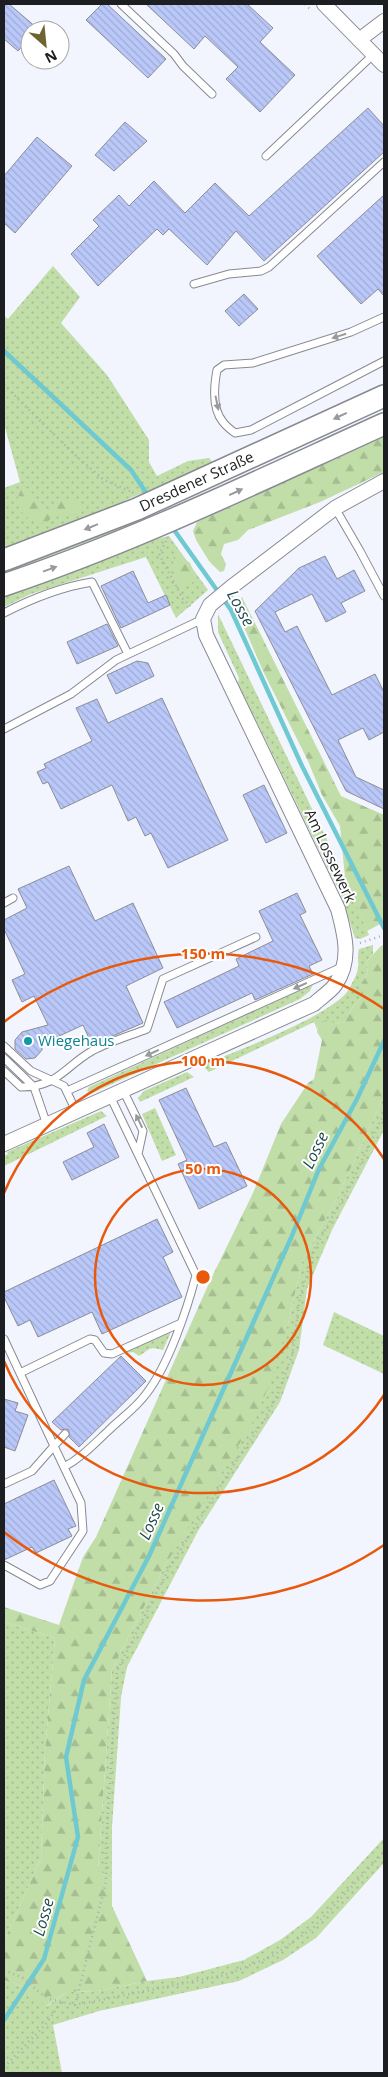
<svg xmlns="http://www.w3.org/2000/svg" width="388" height="2077" viewBox="0 0 388 2077" font-family="'Open Sans',sans-serif">
  <defs>
    <pattern id="grass-dots" width="8" height="8" patternUnits="userSpaceOnUse" patternTransform="scale(1.25)"><rect width="8" height="8" fill="#c1dda8"/><path d="M2 2h.1M6 6h.1" fill="none" stroke="#a5bd90" stroke-width="1.8" stroke-linecap="round"/></pattern>
    <pattern id="forest-firs" width="22" height="20" patternUnits="userSpaceOnUse" patternTransform="scale(1.25)"><rect width="22" height="20" fill="#c1dda8"/><path d="M5 1l3.5 6h-7zM16 11l3.5 6h-7z" fill="#a5bd90"/></pattern>
    <pattern id="building-back-hatch" width="6" height="6" patternUnits="userSpaceOnUse" patternTransform="scale(1.25)"><rect width="6" height="6" fill="#bac8f9"/><path d="M-1 5l2 2M0 0l6 6M5-1l2 2" fill="none" stroke="#9fabd5"/></pattern>
  </defs>
  <rect width="100%" height="100%" fill="#f2f5fe"/>
  <!-- grass -->
  <path fill="url(#grass-dots)" d="M53,266L80,297L61,323L107,375L149,440V462L157,476L188,461L209,458L214,464L130,498L105,511L4,548V488L20,482L4,424V316L8,319Z
    M143,518L144,520L5,573L4,570Z
    M169,536L208,590L176,618L146,557L31,594L4,607V597L156,539Z
    M218,614L345,877L369,935L360,939L355,938L341,895L238,683L239,678L218,632Z
    M373,945V954L366,962L368,972L363,981V996L352,1008L345,1021L335,1024H318L317,1029L314,1022L209,1072L205,1068V1064C236,1051 334,1015 349,989C352,983 357,975 358,968C359,961 357,955 359,949Z
    M313,984L310,991L300,999L92,1093L87,1091L89,1087Z
    M187,1072L194,1077L140,1102L138,1098L144,1091Z
    M384,1096V1130L332,1230L307,1289L299,1350L280,1402L198,1531L127,1667L121,1697L112,1827V1880L98,1870L112,1669L166,1564L201,1505L288,1324L302,1262L337,1198Z
    M155,1108L176,1155L162,1161L142,1114Z
    M101,1111L107,1116L4,1166V1156L8,1154L7,1152Z
    M334,1312L384,1336V1374L323,1345Z
    M171,1332L163,1350C147,1346 151,1349 139,1356L133,1352L126,1353V1351Z
    M4,1622L55,1638L45,1750L41,1858L4,1941Z
    M384,1838V1863L316,1938L283,1960L239,1981L99,2011L53,2025L62,2073H4V1980L20,1986L47,2006L67,1992L97,1991L147,1981L179,1977L244,1960L280,1940L311,1917Z"/>
  <!-- forest -->
  <path fill="url(#forest-firs)" d="M384,437V472L320,502L248,530L238,540L224,544L221,554L226,564L224,571L220,572L209,561L196,540L193,531L197,522Z
    M23,487L29,489L46,511L61,498L74,500L80,505V513C66,519 59,509 46,523C26,524 9,505 23,487Z
    M180,555L190,563L196,577C193,583 190,586 183,585C174,578 171,568 174,557Z
    M242,597L341,796L384,815V922L367,931L345,877L340,826L322,795L308,761L263,671L235,606Z
    M384,945V1096L337,1198L302,1262L288,1324L271,1381L255,1418L166,1564L112,1669L98,1870L112,1880V1906L147,1981L97,1991L67,1992L46,2006L20,1986L4,1980V1941L41,1858L45,1750L55,1638L4,1622V1607L59,1625L83,1557L96,1537L210,1281L253,1193L281,1124L308,1083L314,1079L322,1040L317,1032L318,1024L328,1019L335,1024L345,1021L352,1008L363,996V981L368,972L366,962L381,946Z"/>
  <g fill="none" stroke-linecap="round" stroke-linejoin="round">
    <!-- stream -->
    <path stroke="#6ec9d1" stroke-width="4.5" d="M4,351L131,470L149,497
      M172,527L231,610L302,766L384,928
      M4,2020L44,1959L78,1837L66,1757L84,1680L149,1556L291,1238L319,1169L357,1099L384,1041"/>
  </g>
  <!-- building -->
  <path fill="url(#building-back-hatch)" stroke="#8b8e96" d="M4,4H9L37,28L30,30V37L18,51L4,39Z
    M102,4H107L166,59L148,78L86,20Z
    M146,4H247L273,28L260,42L295,75L260,112L226,79L238,67L205,36L194,49Z
    M368,108L384,126V152L264,261L236,231L207,265L169,229L163,235L157,229L98,286L71,254L99,226L93,220L119,195L129,206L154,181L185,213L215,183L249,216Z
    M125,122L147,141L114,171L95,155Z
    M37,137L72,166L15,233L4,223V176Z
    M384,195V296L378,289L361,304L317,256Z
    M244,294L258,309L239,326L225,311Z
    M325,556L337,579L354,570L365,591L341,603L346,612L326,622L312,594L275,612L285,632L297,626L332,695L375,674L384,692V732L369,740L363,728L338,740L356,777L384,790V809L346,791L255,611L299,568Z
    M133,571L148,603L166,595L170,605L121,628L101,586Z
    M107,624L118,646L77,664L67,642Z
    M137,661L148,663L154,676L116,694L107,675Z
    M162,698L228,840L168,868L151,833L145,836L136,817L128,821L112,785L61,809L48,782L43,784L37,772L46,768L44,764L92,741L76,708L97,699L108,723Z
    M264,785L287,833L266,843L243,795Z
    M69,866L95,921L133,903L163,968L126,986L143,1023L92,1045L83,1025L42,1044V1050L35,1058L26,1059L15,1049V1040L22,1032L48,1025L34,996L22,1002L12,980L25,974L4,929V920L27,908L18,889Z
    M297,893L306,912L300,915L322,960L309,966L313,974L255,1000L252,993L177,1028L164,1002L239,966L236,959L273,941L259,911Z
    M186,1088L214,1147L226,1142L247,1186L199,1209L178,1164L187,1160L159,1100Z
    M104,1124L119,1157L72,1180L63,1162L94,1147L87,1133Z
    M157,1219L173,1252L163,1257L182,1297L102,1334L92,1312L38,1337L30,1320L18,1326L4,1297V1292Z
    M121,1356L146,1381L79,1447L69,1437V1430L66,1429L61,1430L52,1422Z
    M4,1399L18,1403L15,1411L28,1415L15,1451L4,1447Z
    M54,1480L76,1526L68,1529L72,1536L36,1553L32,1547L4,1560V1504Z"/>
  <g fill="none" stroke-linecap="round" stroke-linejoin="round">
    <!-- lane casing -->
    <g stroke="#888a92" stroke-width="9">
      <path id="lane" d="M121,4L174,54L183,66L212,94
        M266,156L374,54
        M194,284L229,274L261,271L269,267L384,162
        M384,317L351,332L253,363L224,365L217,370C214,386 212,409 223,422C226,426 231,430 235,433L251,430L384,361
        M335,508L360,551L384,596
        M4,613C31,599 61,587 92,582L128,654
        M4,729L71,694L116,660L203,619
        M4,903L13,898
        M4,1046L31,1071L64,1086L76,1111
        M4,1058L34,1087L47,1125
        M4,1071L21,1087C58,1087 64,1067 92,1051C109,1042 129,1036 147,1029L163,979L256,937
        M123,1090L143,1131L138,1154
        M67,1091L344,966
        M4,1339L54,1446L32,1471L4,1484
        M20,1373L90,1339L95,1340L104,1353L112,1354L181,1323
        M64,1467C81,1458 94,1444 108,1431C120,1419 136,1408 146,1394C168,1366 187,1310 196,1275L110,1096
        M4,1565L40,1585L50,1581L83,1531L81,1503L54,1446L65,1434"/>
    </g>
    <!-- street casing -->
    <g stroke="#888a92" stroke-width="16">
      <path id="street" d="M324,4L384,65
        M359,40L384,21
        M4,1144L314,1004C320,998 330,992 335,985C352,961 345,935 338,909L206,635L203,619L210,605L234,585L335,508L384,481"/>
    </g>
    <!-- primary casing -->
    <g stroke="#888a92" stroke-width="24">
      <g id="primary">
        <path id="s1" d="M4,560L137,509L384,396"/>
        <path d="M4,585C135,541 258,481 384,424"/>
      </g>
    </g>
    <!-- path -->
    <path stroke="#abadb4" stroke-width="2.5" stroke-dasharray="1 4" stroke-linecap="butt" d="M305,4L311,10
      M4,385L73,453L104,480L132,492
      M166,541L159,554L183,599L193,609
      M360,943L384,935
      M4,1970L23,1978L40,1993L50,1999L75,2005L225,1975L271,1957L313,1928L384,1852
      M75,2005L106,1882V1845L117,1671L169,1568L236,1461L265,1419L278,1393L292,1356L300,1297L315,1248L350,1186L384,1114
      M4,2067L46,2024L61,2002"/>
    <!-- lane -->
    <use href="#lane" stroke="#fff" stroke-width="7"/>
    <!-- street -->
    <use href="#street" stroke="#fff" stroke-width="14"/>
    <!-- primary -->
    <use href="#primary" stroke="#fff" stroke-width="21"/>
  </g>
  <!-- one-way arrows -->
  <defs><path id="oneway-solid" d="M-6-.8H1V-3.2L6.5 0L1 3.2V.8H-6Z" transform="scale(1.25)"/></defs>
  <g fill="#999a9b">
    <use href="#oneway-solid" transform="translate(339 336) rotate(163)"/>
    <use href="#oneway-solid" transform="translate(217 403) rotate(78)"/>
    <use href="#oneway-solid" transform="translate(340 416) rotate(155)"/>
    <use href="#oneway-solid" transform="translate(236 492) rotate(-25)"/>
    <use href="#oneway-solid" transform="translate(91 527) rotate(158)"/>
    <use href="#oneway-solid" transform="translate(50 569) rotate(-20)"/>
    <use href="#oneway-solid" transform="translate(300 986) rotate(156)"/>
    <use href="#oneway-solid" transform="translate(152 1053) rotate(156)"/>
    <use href="#oneway-solid" transform="translate(139 1121) rotate(-116)"/>
  </g>
  <!-- distance rings -->
  <g fill="none" stroke="#e8590c" stroke-width="2.5">
    <circle cx="203" cy="1277" r="108"/>
    <path d="M384 1395A216 216 0 0 1 4 1361M4 1193A216 216 0 0 1 384 1159"/>
    <path d="M384 1545A323 323 0 0 1 4 1532M4 1022A323 323 0 0 1 384 1009"/>
  </g>
  <!-- markers -->
  <circle fill="#0f9aa8" stroke="#fff" stroke-width="2" cx="28" cy="1041" r="5"/>
  <g text-anchor="middle" stroke-width="4" stroke-linejoin="round" paint-order="stroke">
    <!-- street labels -->
    <g font-size="15" fill="#1d1e21" stroke="#fff">
      <text dy="5" stroke="none"><textPath href="#s1" startOffset="208">Dresdener Straße</textPath></text>
      <text transform="translate(330 856) rotate(65)" y="5">Am Lossewerk</text>
    </g>
    <!-- culture labels -->
    <g font-size="15" fill="#0d838f" stroke="#fff" text-anchor="start">
      <text x="38" y="1046">Wiegehaus</text>
    </g>
    <!-- water labels -->
    <g font-size="16" font-style="italic" fill="#1f494d" stroke="#fff">
      <text transform="translate(241 608) rotate(61)" y="6">Losse</text>
      <text transform="translate(315 1150) rotate(-64)" y="6">Losse</text>
      <text transform="translate(151 1521) rotate(-66)" y="6">Losse</text>
      <text transform="translate(43 1917) rotate(-74)" y="6">Losse</text>
    </g>
  </g>
  <circle cx="203" cy="1277" r="8" fill="#e8590c" stroke="#fff" stroke-width="2.5"/>
  <g font-size="15" text-anchor="middle" font-weight="bold" fill="#e8590c" stroke="#fff" stroke-width="4" stroke-linejoin="round" paint-order="stroke">
    <text x="203" y="959">150 m</text>
    <text x="203" y="1066">100 m</text>
    <text x="203" y="1174">50 m</text>
  </g>
  <!-- border -->
  <rect width="388" height="2077" fill="none" stroke="#1d1e21" stroke-width="10"/>
  <!-- north arrow -->
  <g transform="translate(45 45) rotate(153)"><circle r="24" fill="#ffffff" stroke="#a5a5a6"/>
  <path d="M0-4L9 19L0 12L-9 19Z" fill="#6f6430"/>
  <text y="-8" font-size="14" font-weight="bold" text-anchor="middle" fill="#1d1e21">N</text>
  </g>
</svg>
